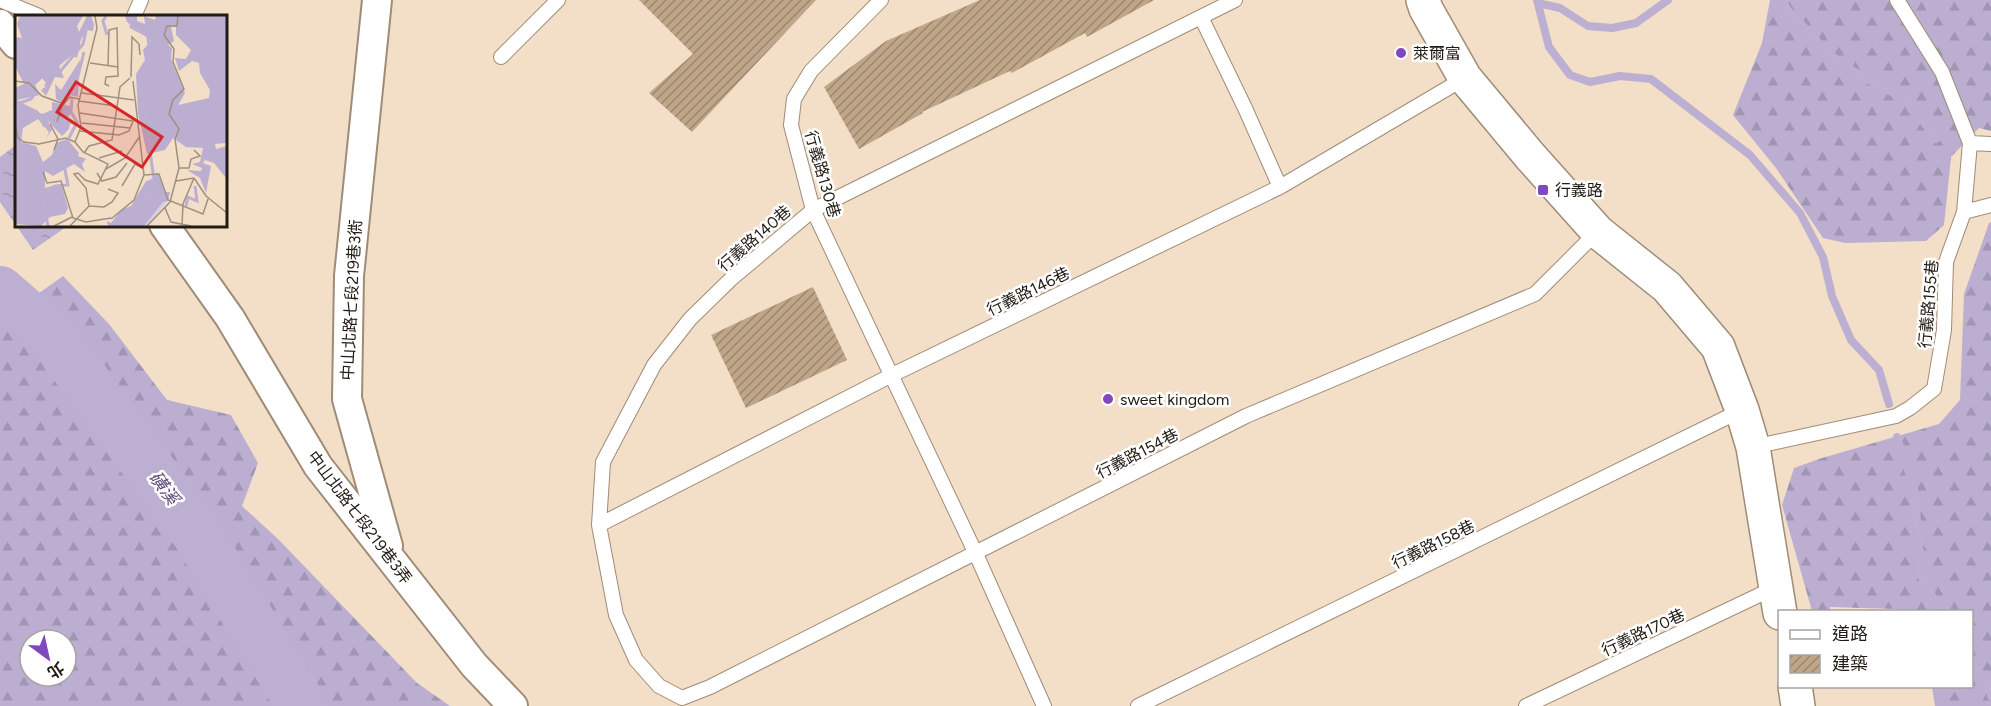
<svg xmlns="http://www.w3.org/2000/svg" width="1991" height="706" viewBox="0 0 1991 706" font-family="Figtree,'Noto Sans TC',sans-serif">
  <defs>
    <pattern id="forest-firs" width="22" height="20" patternUnits="userSpaceOnUse" patternTransform="scale(1.5)"><rect width="22" height="20" fill="#bbaed0"/><path d="M5 1l3.5 6h-7zM16 11l3.5 6h-7z" fill="#a095b2"/></pattern>
    <pattern id="water-ripples" width="26" height="14" patternUnits="userSpaceOnUse" patternTransform="scale(1.5)"><rect width="26" height="14" fill="#bcafd1"/><path d="M2 4q2-2 4 0t4 0M15 11q2-2 4 0t4 0" fill="none" stroke="#a196b3"/></pattern>
    <pattern id="building-hatch" width="6" height="6" patternUnits="userSpaceOnUse" patternTransform="scale(1.5)"><rect width="6" height="6" fill="#bfa689"/><path d="M-1 1l2-2M0 6l6-6M5 7l2-2" fill="none" stroke="#9b866f"/></pattern>
  </defs>
  <rect width="100%" height="100%" fill="#f3dfc8"/>
  <!-- forest -->
  <path fill="url(#forest-firs)" fill-rule="evenodd" d="M1770,0H1991V131L1979,128L1951,157L1944,225L1926,241L1845,243L1823,238L1776,168L1733,115L1762,43Z
    M1991,222V706H1935L1932,687L1972,686V612H1897L1895,609L1830,607V611H1812L1782,505L1794,468L1822,458L1939,424L1960,400L1964,294L1989,223Z
    M63,276L109,324L167,400L231,415L258,463L242,506L278,539L417,683L450,706H0V321ZM30,640H66V676H30Z"/>
  <!-- water -->
  <path fill="url(#water-ripples)" d="M16,145V225H69L33,250L0,202V157Z"/>
  <g fill="none" stroke-linecap="round" stroke-linejoin="round">
    <!-- stream -->
    <path stroke="#bcafd1" stroke-width="8" d="M1537,0L1549,47L1570,75L1590,82L1620,76L1651,79L1750,155L1800,213L1823,257L1832,296L1851,340L1879,370L1889,404
      M1782,0L1787,9L1829,54L1853,71L1908,101L1936,139
      M1538,3L1560,8L1588,26L1612,28L1636,23L1668,0
      M1897,437L1914,488L1922,577L1941,612
      M1972,661L1988,684L1991,696"/>
    <!-- river -->
    <path stroke="#bcafd1" stroke-width="50" d="M0,291L54,338L198,535L302,706"/>
  </g>
  <!-- building -->
  <path fill="url(#building-hatch)" d="M639,0H816L692,132L649,93L693,54Z
    M980,0H1154L1087,37L1085,33L1012,73L1010,71L922,112L923,113L859,149L824,87L886,41Z
    M813,287L847,360L746,408L711,335Z"/>
  <g fill="none" stroke-linecap="round" stroke-linejoin="round">
    <!-- service casing -->
    <g stroke="#9e8c77" stroke-width="16">
      <path id="service" d="M0,0L39,16
        M881,0L811,71L794,99L791,125L813,210L976,554L1044,706
        M1235,0L813,210L731,279L690,319L654,365L603,462L599,525L616,615L636,660L659,686L682,698L710,687L1246,416L1535,294L1597,232
        M134,16L141,0
        M1201,17L1245,108L1280,187
        M501,57L558,0
        M1970,143L1991,144
        M1964,212L1991,205
        M1753,447L1896,416L1910,408L1934,389L1944,330L1946,262L1964,212L1970,143L1942,72L1897,0
        M599,525L892,375L1280,187L1465,78
        M1138,706L1742,410
        M1526,706L1774,588"/>
    </g>
    <!-- minor casing -->
    <g stroke="#9e8c77" stroke-width="32">
      <path id="minor" d="M377,0L349,276L347,399L388,546
        M0,24L16,44
        M164,225L230,318L318,466L474,665L513,706"/>
    </g>
    <!-- tertiary casing -->
    <g stroke="#9e8c77" stroke-width="36">
      <path id="tertiary" d="M1423,0L1426,9L1465,78L1530,156L1598,232L1667,287L1718,347L1742,410L1753,447L1780,613
        M1795,686L1798,706"/>
    </g>
    <!-- service -->
    <use href="#service" stroke="#fff" stroke-width="14"/>
    <!-- minor -->
    <use href="#minor" stroke="#fff" stroke-width="28"/>
    <!-- tertiary -->
    <use href="#tertiary" stroke="#fff" stroke-width="33"/>
  </g>
  <!-- markers -->
  <g fill="#8048be" stroke="#fff" stroke-width="2">
    <circle cx="1401" cy="53" r="6"/>
    <rect x="1537" y="184" width="12" height="12" rx="3"/>
    <circle cx="1108" cy="399" r="6"/>
  </g>
  <g text-anchor="middle" stroke-width="5" stroke-linejoin="round" paint-order="stroke">
    <!-- poi labels -->
    <g font-size="16" fill="#221b13" stroke="#fff" text-anchor="start">
      <text x="1413" y="59">萊爾富</text>
      <text x="1555" y="196">行義路</text>
      <text x="1120" y="405">sweet kingdom</text>
    </g>
    <!-- street labels -->
    <g font-size="16" fill="#221b13" stroke="#fff">
      <text transform="translate(823 174) rotate(74)" y="6">行義路130巷</text>
      <text transform="translate(754 238) rotate(-41)" y="6">行義路140巷</text>
      <text transform="translate(1028 291) rotate(-26)" y="6">行義路146巷</text>
      <text transform="translate(351 300) rotate(-87)" y="6">中山北路七段219巷3衖</text>
      <text transform="translate(1928 304) rotate(-85)" y="6">行義路155巷</text>
      <text transform="translate(1137 453) rotate(-27)" y="6">行義路154巷</text>
      <text transform="translate(360 517) rotate(53)" y="6">中山北路七段219巷3弄</text>
      <text transform="translate(1433 544) rotate(-26)" y="6">行義路158巷</text>
      <text transform="translate(1643 632) rotate(-25)" y="6">行義路170巷</text>
    </g>
    <!-- water labels -->
    <g font-size="18" font-style="italic" fill="#5b4777" stroke="#fff">
      <text transform="translate(164 488) rotate(54)" y="6">磺溪</text>
    </g>
  </g>
  <!-- overview -->
  <g transform="translate(15 15)">
    <rect width="212" height="212" fill="#f3dfc8"/>
    <path d="M138,160H144L153,184L147,193L131,211H105Z" fill="#d7cee6"/>
    <path d="M5,1H68L62,11L64,17L72,1H76L79,9L78,16L72,15L66,24L62,43L57,40L44,51L49,63L40,62L31,81L26,75L34,69L30,61L20,70L25,80L2,85L27,99L37,95V87L56,91V99L50,104L55,108L54,114L47,121L33,106L37,115L31,123L34,117L23,104L8,113L6,127L21,131L28,147L37,140L41,128L52,124L64,138L63,141L71,144L67,149L70,157L59,149L38,161L30,156V173L40,170L47,172L53,193L50,199L35,202L26,211L0,209V73L9,69L0,51V22L7,23L2,9ZM110,1H122V6L130,9L129,1L140,5L141,1H211V128L200,129L201,134L211,131V163L199,148L190,145L188,148L196,151L191,178L185,163L172,155L186,156L187,153L177,149L185,147L188,133L171,132L158,123L150,135L132,139L123,98L121,59L130,45L128,35L136,26L112,7ZM156,12H161V20L176,35L171,44L160,43L164,56L177,46L184,48L185,58L195,75L194,83L163,90L170,78L156,44L157,33L153,30L159,26ZM65,45L63,82L56,80L48,88L41,84L40,69L46,75ZM142,157L150,177H155L153,186L148,187L129,211H93L92,206L96,208L106,195L116,191L131,166L138,164Z" fill="#bbaed0" fill-rule="evenodd"/>
    <path fill="none" stroke="#bcafd1" stroke-width="3" d="M91,1L88,6L92,20M30,71L33,68L29,63L38,57L44,58L68,29L73,7M58,81L69,37M7,90L22,97L30,112M48,93L52,106L61,109M2,104L6,90L2,89L16,84L22,76M54,123L62,107L56,97L57,83M171,191L173,182L182,186L180,171M33,211L29,190L34,176L40,171L53,170L48,145L54,126M103,211L106,201L128,190L139,164L125,67V59L135,44L133,21L116,12L118,1"/>
    <path fill="none" stroke="#9f9180" stroke-width="1.5" d="M75,48L103,52M93,50L94,15L102,13L103,61L91,62L90,69L94,71M116,62L117,22L124,29L125,40M0,66L14,68L27,81L49,89M118,66L129,160L144,159L153,185L188,199L193,184M67,78L119,85M64,86L101,91M42,107L47,91L55,82L64,84M67,108L115,113M0,109L3,123L9,127L24,129L51,123L60,127M35,109L43,124L39,135M65,116L104,120L114,116L118,106L65,98M69,138L74,131L97,125L105,72L115,63M84,143L107,136M164,153H174L176,144L185,141L179,135M91,154L110,143L125,121M28,157L32,168L46,166L58,203L71,207L96,203M82,158L87,166L101,162L112,148M179,163L191,181L212,198M161,166L179,163M107,171L120,149L128,153M74,191L89,192L97,187L103,178L93,174M150,193L156,207L176,211M96,204L119,185L129,160M39,211L57,202M55,211L74,191L71,173L59,159L63,158L70,165L83,169L93,149L68,137L60,127L66,112L63,90L82,13L80,1M132,211L155,187L164,153L160,124L164,114L154,99L158,85L169,74L158,47L159,34L149,20L152,11H162L163,1M167,211L168,189L179,163"/>
    <path fill="#d62828" fill-opacity="0.15" stroke="#d62828" stroke-width="3" d="M61,67L147,122L127,152L42,97Z"/>
    <rect width="212" height="212" fill="none" stroke="#221b13" stroke-width="3"/>
  </g>
  <!-- legend -->
  <rect x="1778" y="610" width="195" height="78" fill="#ffffff" stroke="#a7a4a1" stroke-width="1.5"/>
  <rect x="1790" y="630" width="30" height="9" fill="#ffffff" stroke="#a7a4a1" stroke-width="1.5"/>
  <text x="1832" y="640" font-size="18" fill="#221b13">道路</text>
  <rect x="1790" y="655" width="30" height="18" fill="url(#building-hatch)" stroke="#a7a4a1" stroke-width="1.5"/>
  <text x="1832" y="670" font-size="18" fill="#221b13">建築</text>
  <!-- north arrow -->
  <g transform="translate(48 658) rotate(147)"><circle r="28" fill="#ffffff" stroke="#a7a4a1" stroke-width="1.5"/>
  <path d="M0-4.5L10 22L0 15L-10 22Z" fill="#8048be"/>
  <text y="-9" font-size="16" font-weight="bold" text-anchor="middle" fill="#221b13">北</text>
  </g>
</svg>
